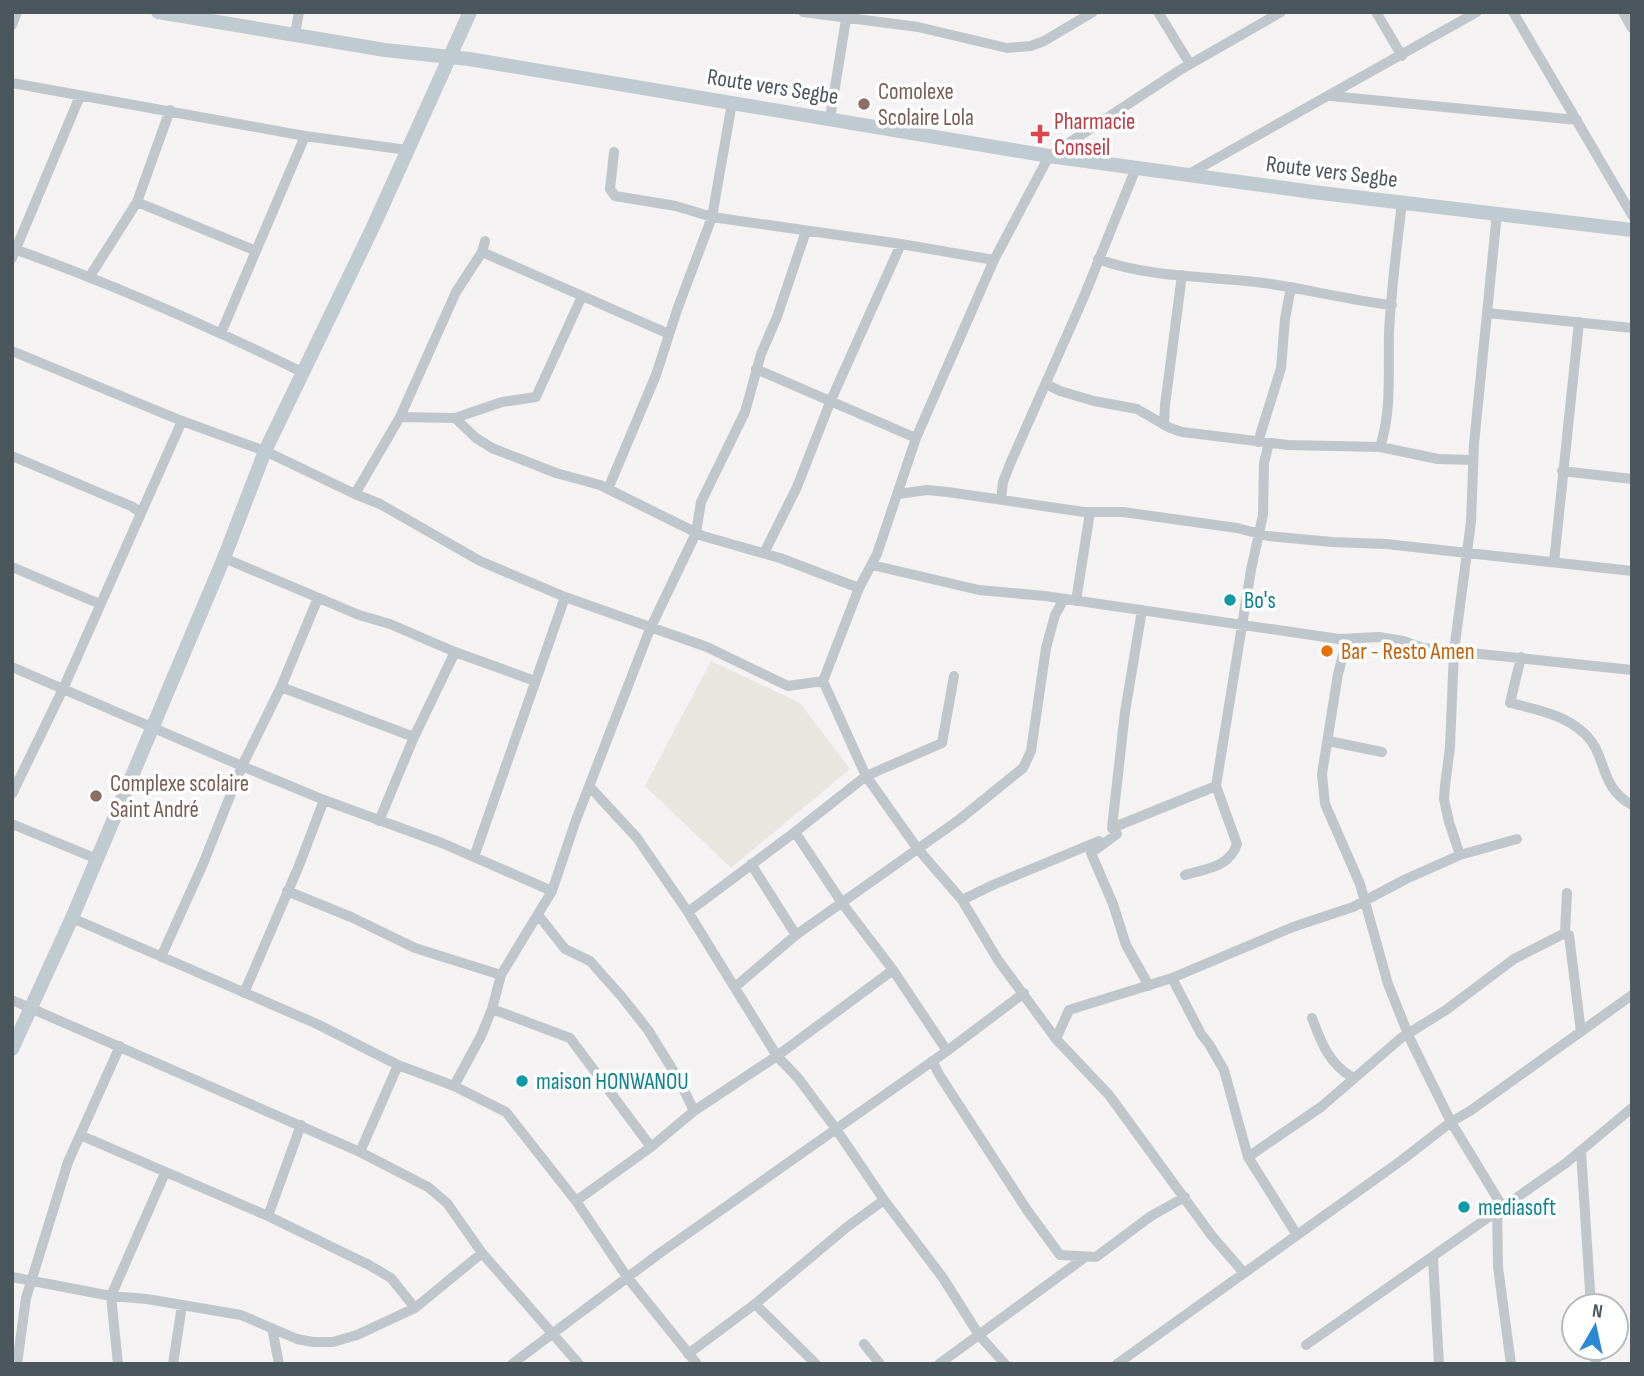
<svg xmlns="http://www.w3.org/2000/svg" width="1644" height="1376" viewBox="0 0 1644 1376" font-family="'Sofia Sans Condensed',sans-serif">
  <rect width="100%" height="100%" fill="#f4f2f2"/>
  <!-- commercial -->
  <path fill="#e9e6e0" d="M711,661L800,703L850,769L731,868L645,786Z"/>
  <g fill="none" stroke-linecap="round" stroke-linejoin="round">
    <!-- street -->
    <path stroke="#bfc7cd" stroke-width="10" d="M803,12L918,27L1007,48L1031,46L1044,41L1093,12
      M1158,12L1190,64
      M1376,12L1402,56
      M1513,12L1632,215
      M1623,12L1632,28
      M12,25L17,12
      M295,34L299,12
      M12,83L305,136L407,150
      M1331,96L1577,120
      M830,118L847,13
      M614,152L610,189L615,196L676,206L712,217L901,244L994,260
      M1187,175L1477,12
      M137,202L256,251
      M17,250C115,285 210,327 304,373
      M482,252L669,334
      M12,258L80,96
      M1098,259C1149,278 1209,276 1264,283C1307,289 1349,300 1392,305
      M90,276L137,202L170,110
      M1488,313L1632,328
      M221,333L305,136
      M12,351L182,421L265,451L355,494L380,504L480,561L565,597L707,647L788,686L823,681
      M756,369L916,438
      M1046,384L1060,391L1094,401L1137,409L1170,428L1182,432L1288,445L1380,447L1438,459L1473,460
      M400,417L455,418L502,402L536,397L582,296
      M455,418L476,438L492,448L556,473L600,485L703,536L780,558L859,588
      M1164,425L1165,405L1182,275
      M1258,442L1281,368L1285,319L1291,287
      M1380,447C1392,411 1388,371 1389,333C1391,290 1397,246 1402,202
      M12,456L131,506L140,512
      M1562,471L1632,479
      M608,489L656,375L677,310L712,217L732,103
      M355,494L400,417L456,292L482,252L485,241
      M898,494L927,490L948,492L1084,512H1123L1237,528L1268,536L1332,542L1386,544L1632,571
      M1001,500L1003,482L1010,464L1083,299L1136,168
      M764,553L797,487L831,400L901,244
      M224,558L359,615L390,624L455,652L535,681
      M1554,562L1579,322
      M872,565L979,590L1045,596L1339,639L1379,637L1403,641L1423,648L1632,670
      M12,567L100,604
      M1076,601L1090,512
      M1347,640L1338,674L1322,774L1325,804L1360,884L1388,984L1410,1039L1451,1122L1502,1206
      M1521,657L1510,703C1535,709 1566,715 1585,734C1608,756 1598,786 1632,805
      M12,667L242,766L324,800L442,843L552,891
      M281,687L414,737
      M1328,741L1382,752
      M590,787L637,838L688,912L777,1056L798,1078L836,1129L884,1200L943,1278L979,1335L1005,1364
      M12,794L63,689L182,421
      M379,821L414,737L455,652
      M12,824L97,859
      M1112,828L1125,712L1142,610
      M795,832L842,903L893,970L947,1051
      M1117,834L1112,828L1216,786L1251,570L1263,515L1264,463L1269,443
      M1117,834L1091,853L1113,904L1126,945L1149,986
      M1460,855L1517,839
      M474,857L565,597
      M751,864L796,935
      M1185,875C1205,869 1230,867 1237,844L1216,786
      M287,891L351,917L415,948L501,975
      M1567,893L1565,933L1569,935L1581,1032
      M962,900L995,884L1099,841
      M688,912L795,832L866,776L942,743L954,676
      M539,916L565,949L590,961L622,997L648,1030L679,1080L694,1111
      M72,918L317,1024L398,1065L454,1086L481,1036L492,1009L501,975L552,891L576,820L650,629L696,533L701,502L745,412L761,354L777,317L806,231
      M161,957L203,864L242,766L281,687L318,598
      M1172,978L1201,1034L1209,1044L1224,1070L1248,1157L1297,1235
      M735,987L796,935L960,819L1023,768L1031,751L1046,648L1055,615L1064,599
      M244,993L298,868L324,800
      M12,1000L360,1152L428,1187L447,1203L482,1253L579,1364
      M492,1009L570,1038L651,1147
      M1312,1018C1321,1042 1329,1064 1352,1077
      M1056,1039L1069,1010L1172,978L1293,927L1353,907L1406,879L1460,855L1449,822L1444,799L1445,786L1450,747L1454,651L1471,522L1474,444L1497,213
      M932,1061L940,1076L1027,1210L1060,1255L1096,1257L1151,1216L1185,1197
      M454,1086L506,1112L576,1201L627,1277L697,1364
      M80,1135L268,1216L369,1265L391,1278L415,1308
      M1581,1151L1591,1306
      M360,1152L398,1065
      M1248,1157L1321,1107L1401,1038L1446,1010L1514,959L1565,933
      M576,1201L651,1147L694,1111L777,1056L893,970
      M1497,1210L1498,1267L1511,1364
      M268,1216L301,1125
      M1433,1259L1439,1364
      M1244,1273L1212,1236L1109,1095L1056,1039L998,960L962,900L917,848L866,776L823,681L859,588L877,554L916,438L994,260L1049,156L1180,70L1281,12
      M12,1277L111,1296L147,1299L241,1315L297,1339L313,1342H333L357,1335L415,1308L482,1253
      M755,1304L847,1227L884,1200
      M272,1328L279,1364
      M864,1344L880,1364
      M1306,1345L1566,1163L1632,1108
      M1594,1348L1596,1364
      M688,1354L755,1304L816,1364
      M17,1364L26,1298L68,1162L120,1046
      M118,1364L111,1296L165,1173
      M173,1364L182,1305
      M512,1364L660,1253L947,1051L1024,993
      M939,1364L1084,1258
      M1117,1364L1402,1160L1451,1122L1470,1111L1632,995"/>
    <!-- secondary -->
    <path stroke="#c0cad1" stroke-width="14" d="M158,12L385,50L469,59L1049,156L1313,192L1632,230
      M12,1049L72,918L224,558L265,451L373,227L470,12"/>
  </g>
  <!-- markers -->
  <g fill="#8d6e63" stroke="#fff" stroke-width="2.5">
    <circle cx="864" cy="104" r="7"/>
    <circle cx="96" cy="796" r="7"/>
  </g>
  <path fill="#e0444e" stroke="#fff" stroke-width="2.5" d="M1036.5 123.5h7v7h7v7h-7v7h-7v-7h-7v-7h7z"/>
  <g fill="#0f9aa8" stroke="#fff" stroke-width="2.5">
    <circle cx="1230" cy="600" r="7"/>
    <circle cx="522" cy="1081" r="7"/>
    <circle cx="1464" cy="1207" r="7"/>
  </g>
  <circle fill="#e8710a" stroke="#fff" stroke-width="2.5" cx="1327" cy="651" r="7"/>
  <g text-anchor="middle" stroke-width="7" stroke-linejoin="round" paint-order="stroke">
    <!-- street labels -->
    <g font-size="23" fill="#4b575d" stroke="#fff">
      <text transform="translate(773 86) rotate(9)" y="8">Route vers Segbe</text>
      <text transform="translate(1332 171) rotate(7)" y="8">Route vers Segbe</text>
    </g>
    <!-- education labels -->
    <g font-size="23" fill="#785e54" stroke="#fff" text-anchor="start">
      <text x="878" y="99">Comolexe<tspan x="878" dy="26">Scolaire Lola</tspan></text>
      <text x="110" y="791">Complexe scolaire<tspan x="110" dy="26">Saint André</tspan></text>
    </g>
    <!-- health labels -->
    <g font-size="23" fill="#be3a42" stroke="#fff" text-anchor="start">
      <text x="1054" y="129">Pharmacie<tspan x="1054" dy="26">Conseil</tspan></text>
    </g>
    <!-- culture labels -->
    <g font-size="23" fill="#0d838f" stroke="#fff" text-anchor="start">
      <text x="1244" y="608">Bo's</text>
      <text x="536" y="1089">maison HONWANOU</text>
      <text x="1478" y="1215">mediasoft</text>
    </g>
    <!-- food labels -->
    <g font-size="23" fill="#c56008" stroke="#fff" text-anchor="start">
      <text x="1341" y="659">Bar - Resto Amen</text>
    </g>
  </g>
  <!-- border -->
  <rect width="1644" height="1376" fill="none" stroke="#4b575d" stroke-width="28"/>
  <!-- north arrow -->
  <g transform="translate(1595 1327) rotate(9)"><circle r="33" fill="#ffffff" stroke="#b7bcbe" stroke-width="2"/>
  <path d="M0-5L12 26L0 18L-12 26Z" fill="#2c87d4"/>
  <text y="-10" font-size="19" font-weight="bold" text-anchor="middle" fill="#4b575d">N</text>
  </g>
</svg>
